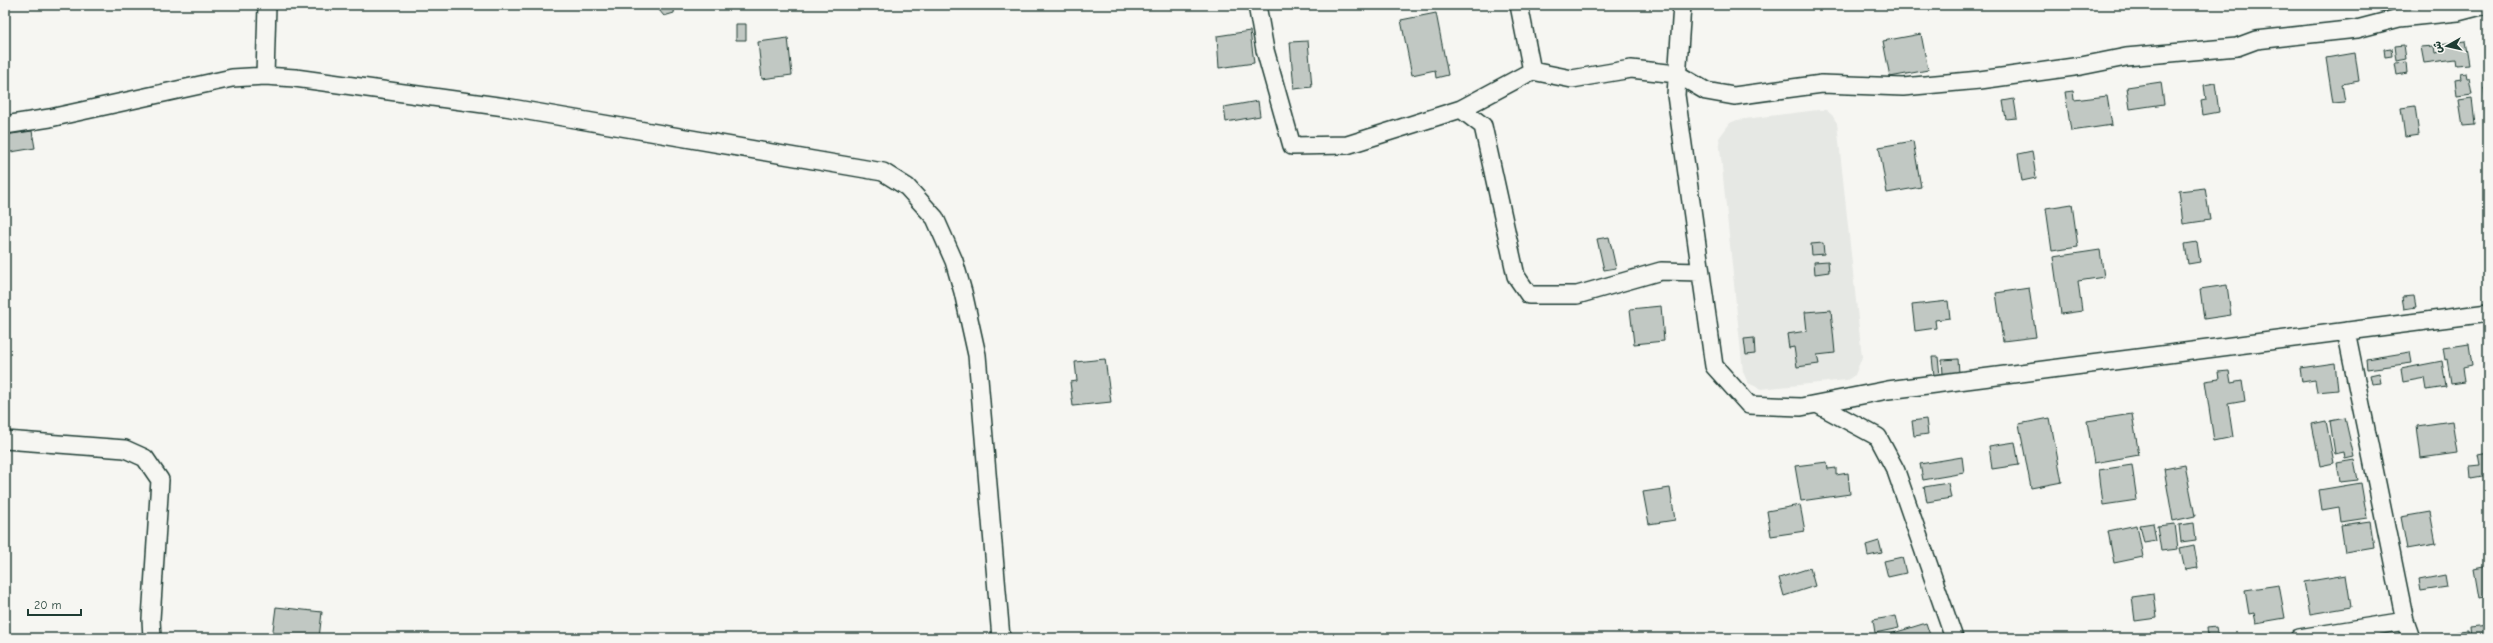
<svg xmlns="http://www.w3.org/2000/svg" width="2493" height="643" viewBox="0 0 2493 643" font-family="'Comic Neue','Playpen Sans Arabic',sans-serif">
  <rect width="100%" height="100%" fill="#f6f6f2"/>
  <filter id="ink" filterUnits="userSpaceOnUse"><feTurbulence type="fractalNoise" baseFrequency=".025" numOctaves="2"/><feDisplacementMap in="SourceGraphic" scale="8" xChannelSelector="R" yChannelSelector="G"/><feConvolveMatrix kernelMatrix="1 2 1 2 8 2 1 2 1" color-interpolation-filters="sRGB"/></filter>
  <g filter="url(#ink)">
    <!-- built -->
    <path fill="#e6e8e4" d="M1818,110H1826L1832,115L1837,123L1862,357L1855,375L1847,380L1761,389L1748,383L1743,372L1719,138L1730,123L1737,120Z"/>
    <!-- building -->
    <path fill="#c1c8c3" stroke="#1f3d34" d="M660,5H675L674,13L664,16L659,10Z
      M1436,13L1448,75L1436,78L1435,70L1412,75L1401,20Z
      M736,24H746V40H736Z
      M1250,31L1254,63L1219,68L1217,36Z
      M1921,34L1928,70L1890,77L1883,41Z
      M788,38L792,75L762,79L758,42Z
      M1308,41L1312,87L1294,89L1290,42Z
      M2465,41L2469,65L2457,66L2456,59L2424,63L2421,47L2434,46L2435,53L2441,52L2440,44Z
      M2404,45L2406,59L2396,61L2394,46Z
      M2391,48L2392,56L2385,57L2384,49Z
      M2355,53L2359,81L2342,84L2345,102L2333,103L2326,58Z
      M2406,62L2407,73L2397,75L2395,63Z
      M2466,73L2467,78H2469L2472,94L2457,96L2455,80L2461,79L2460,74Z
      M2161,82L2164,104L2130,109L2127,87Z
      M2215,83L2219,112L2203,115L2201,101L2206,100L2204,85Z
      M2488,87V112L2484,88Z
      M2073,91L2074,100L2107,96L2112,125L2071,131L2065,92Z
      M2472,98L2475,125L2463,126L2459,100Z
      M2014,99L2017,118L2006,119L2003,101Z
      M1258,101L1260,116L1226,122L1224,107Z
      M2415,106L2419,135L2405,137L2401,108Z
      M32,131L35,148L5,153V135Z
      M1913,141L1921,187L1887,193L1879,147Z
      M2032,151L2036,178L2022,181L2018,154Z
      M2205,188L2210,220L2183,224L2179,191Z
      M2072,204L2078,247L2052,251L2046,208Z
      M1609,237L1616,268L1604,270L1597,239Z
      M2197,242L2200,262L2188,264L2185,244Z
      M1823,243L1824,254L1812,255L1811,244Z
      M2100,250L2104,277L2078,281L2082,311L2061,314L2053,257Z
      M1828,261L1829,272L1815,274L1814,262Z
      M2227,285L2231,315L2204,319L2200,289Z
      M2029,288L2036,337L2003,341L1996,293Z
      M2414,296L2416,307L2404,309L2402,297Z
      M1948,301L1950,318L1935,320L1936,328L1915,331L1912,305Z
      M1661,306L1664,341L1634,344L1630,309Z
      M1831,310L1835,353L1817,355L1819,364L1797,367L1794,347L1789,348L1787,334L1807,331L1805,312Z
      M1754,338L1755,354L1746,355L1744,339Z
      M2469,344L2472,365L2463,367L2465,382L2451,384L2447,359L2445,360L2443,348Z
      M2410,352L2412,363L2367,369L2366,359Z
      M1932,357H1938L1940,376H1934Z
      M1105,359L1111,402L1073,406L1070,382L1077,381L1075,362Z
      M1958,359L1959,373L1943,374L1942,360Z
      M2442,361L2446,387L2427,390L2425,378L2403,382L2401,369Z
      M2335,363L2338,390L2317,392L2315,380L2302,382L2300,368Z
      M2229,371L2231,383L2242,381L2245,401L2228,404L2233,437L2214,441L2205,381L2219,379L2218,372Z
      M2379,373L2381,383L2372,384L2370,375Z
      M2132,414L2139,455L2094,463L2087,421Z
      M2050,418L2062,482L2031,488L2019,424Z
      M2345,418L2354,457L2345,459L2344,452L2335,454L2330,421Z
      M1926,419L1928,434L1914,436L1912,421Z
      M2326,421L2334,463L2320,466L2312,424Z
      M2452,421L2457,453L2421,458L2417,426Z
      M2015,442L2019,465L1992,469L1989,446Z
      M2488,452V475L2471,478L2470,466L2480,465L2478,454Z
      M1962,457L1964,473L1923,480L1920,464Z
      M2354,460L2358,480L2340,482L2337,463Z
      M1827,462L1828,469L1836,468V475L1848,473L1850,494L1801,501L1795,466Z
      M2132,465L2137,500L2103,505L2099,470Z
      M2185,465L2195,516L2173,521L2164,469Z
      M1948,483L1951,498L1927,502L1924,487Z
      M2361,483L2367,518L2341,522L2339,507L2322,510L2319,490Z
      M1670,488L1675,520L1649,524L1643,492Z
      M1800,505L1805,531L1771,536L1767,511Z
      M2430,512L2436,544L2407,549L2401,517Z
      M2370,521L2374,547L2345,552L2341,525Z
      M2153,523L2156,541L2144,543L2140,525Z
      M2194,523L2196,540L2181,542L2179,525Z
      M2175,524L2178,549L2161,551L2157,526Z
      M2137,525L2143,557L2114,563L2108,531Z
      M1879,541L1882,553L1868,556L1866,545Z
      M2194,545L2198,568L2185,570L2180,548Z
      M1902,557L1906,573L1888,577L1884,561Z
      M2488,566V596L2479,598L2474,569Z
      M1810,568L1815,586L1784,596L1779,578Z
      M2346,575L2351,607L2310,614L2304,582Z
      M2445,575L2447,587L2421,591L2419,580Z
      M2279,585L2285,618L2256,623L2254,613L2249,614L2245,590Z
      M2154,594L2157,618L2135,621L2132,597Z
      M276,607L322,612L319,638H272Z
      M1896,616L1899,628L1875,633L1873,620Z
      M1926,623L1931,638H1885L1884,636Z
      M2488,625V638H2471L2470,627Z
      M2216,627L2218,638H2208L2207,628Z
      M2468,631L2469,638H2435L2434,635Z"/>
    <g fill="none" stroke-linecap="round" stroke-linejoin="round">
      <!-- minor casing -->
      <g stroke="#1f3d34" stroke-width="20">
        <path id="minor" d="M1257,5L1265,50L1292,146L1347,145L1461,109L1483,126L1516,276L1529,295H1577L1661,271L1700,272
          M1682,5L1676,95L1714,366L1749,405L1801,407L1888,390L2488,313
          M1532,71L1572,79L1631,69L1677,74L1706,91L1734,96L1822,84L1903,87L1980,80L2081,66L2126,57L2237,47L2256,40L2357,29L2399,18L2458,12L2485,5
          M265,76L267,5
          M1461,109L1532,71L1519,5
          M5,125L50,118L232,78L265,76L295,78L505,107L883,172L907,187L935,218L954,261L963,292L977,355L1001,638
          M2346,331L2405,621L2411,638
          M1817,404L1878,437L1896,471L1954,638
          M5,440L125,449L145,458L160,480L151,619L152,638
          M2299,638L2405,621"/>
      </g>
      <!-- minor -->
      <use href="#minor" stroke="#f6f6f2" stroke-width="17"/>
    </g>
  </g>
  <!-- margin -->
  <rect width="2493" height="643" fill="none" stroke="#f6f6f2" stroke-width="20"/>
  <rect x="10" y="10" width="2473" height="623" fill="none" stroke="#1f3d34" stroke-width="1.5" filter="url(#ink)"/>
  <!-- north arrow -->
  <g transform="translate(2447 46) rotate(262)" stroke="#f6f6f2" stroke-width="3" paint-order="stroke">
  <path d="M0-3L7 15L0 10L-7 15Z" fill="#1f3d34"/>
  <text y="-6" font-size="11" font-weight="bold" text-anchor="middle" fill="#1f3d34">ش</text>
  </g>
  <!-- scale -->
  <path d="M28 609v6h53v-6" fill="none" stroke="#1f3d34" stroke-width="2"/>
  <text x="34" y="609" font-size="12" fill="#1f3d34" stroke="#f6f6f2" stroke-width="3" paint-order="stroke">20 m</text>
</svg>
